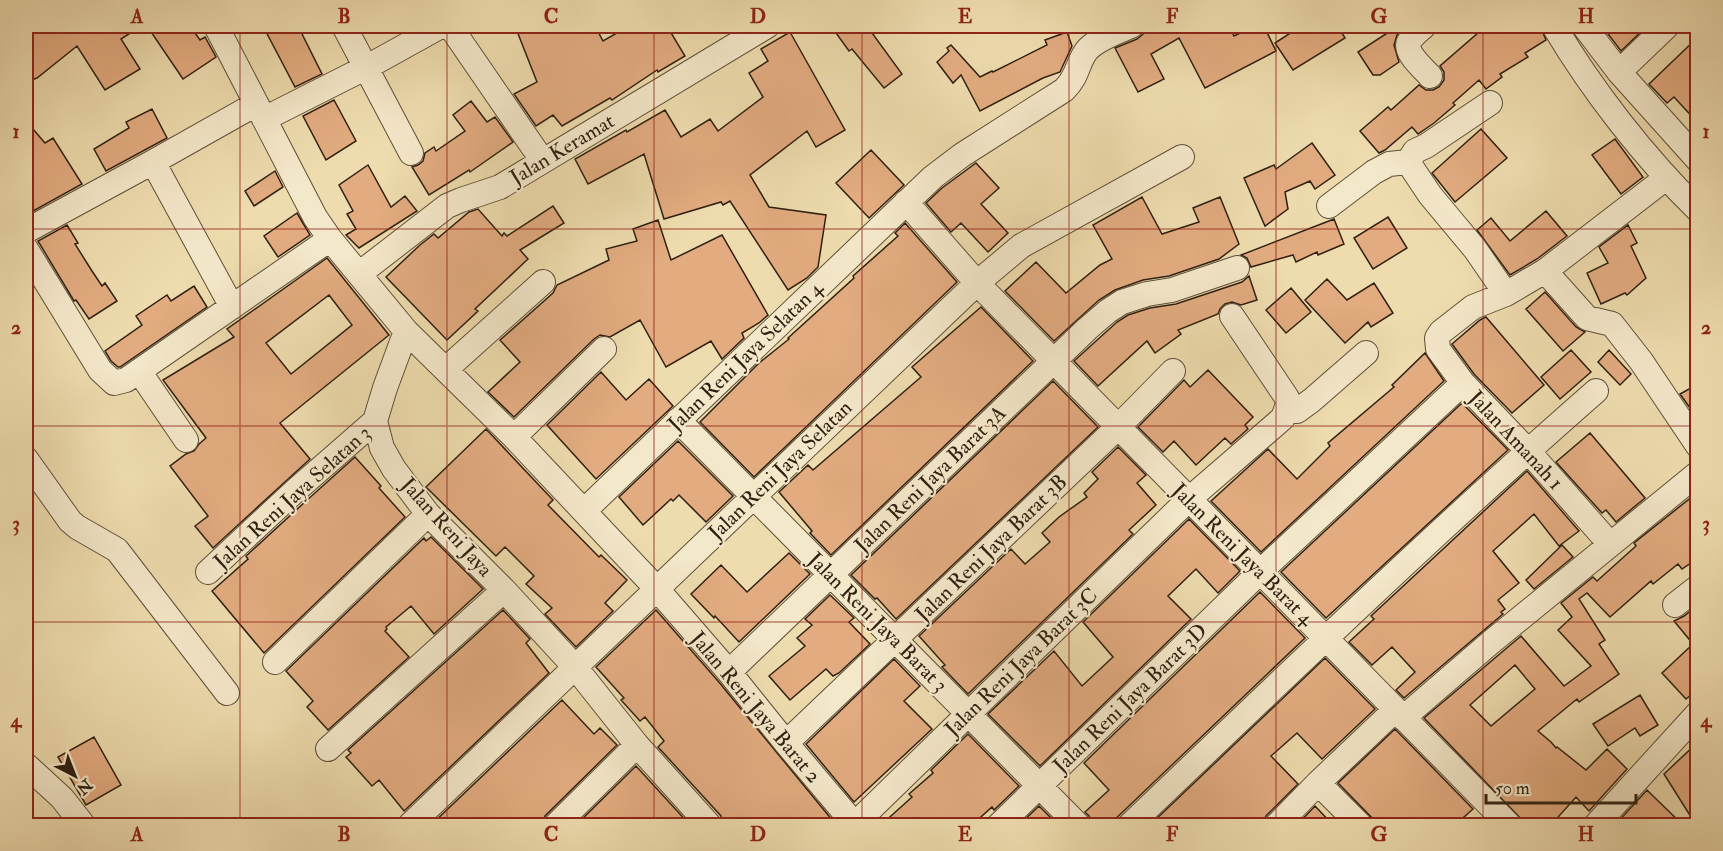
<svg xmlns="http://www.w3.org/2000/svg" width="1723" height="851" viewBox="0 0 1723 851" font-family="'IM FELL Double Pica',serif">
  <rect width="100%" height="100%" fill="#eedcae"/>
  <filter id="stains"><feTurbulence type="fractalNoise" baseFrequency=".00333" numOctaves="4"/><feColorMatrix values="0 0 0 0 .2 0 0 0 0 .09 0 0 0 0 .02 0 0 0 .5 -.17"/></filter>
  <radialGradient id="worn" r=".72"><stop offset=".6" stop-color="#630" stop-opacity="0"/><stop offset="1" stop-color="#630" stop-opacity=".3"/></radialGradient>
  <!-- building -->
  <path fill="#e2ab80" stroke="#2f2011" stroke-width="1.5" fill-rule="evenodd" d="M39,26H141L121,39L140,69L105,90L77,46L37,78L26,82V36Z
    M147,26H190L200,40L205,37L216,57L183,79Z
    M263,26H298L322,74L295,87Z
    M515,26H595L603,41L629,26H667L685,56L658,72L657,70L612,100L610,98L562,126L553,115L536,126L514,94L537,82Z
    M831,26H867L902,74L884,88L852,49L849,51Z
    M1147,26H1229L1234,36L1255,26H1264L1276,51L1205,88L1179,38L1151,54L1164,79L1138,92L1115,48L1137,39L1143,34Z
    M1301,26H1338L1345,38L1293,70L1275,43Z
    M1398,26H1404L1397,35L1394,45L1399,62L1380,75H1373L1358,52Z
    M1486,26H1540L1546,40L1525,53L1528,57L1500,74L1502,77L1486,89L1479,80L1453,103L1455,105L1434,123L1418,134L1412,127L1385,150L1379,153L1360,131L1388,107L1391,110L1419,85L1426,90H1433L1439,87L1444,80V72L1440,66Z
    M1602,26H1641L1644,29L1621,51Z
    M790,32L845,130L816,147L807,131L750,175L769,207L826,215L818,267L807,278L788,290L730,201L723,205L721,202L664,219L644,154L588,184L575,159L626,130L627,132L665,110L681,137L710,119L718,131L763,97L749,73L768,61L761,49Z
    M1067,32L1072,46L1060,72L1043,78L980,111L961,75L953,83L937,62L949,51L947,48L951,45L980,77L992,71L993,72L1047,45L1045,40Z
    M1698,37V123L1674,97L1667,103L1649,84Z
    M334,100L356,141L326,160L303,116Z
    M471,101L487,122L495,117L513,142L470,172L469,170L429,195L412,167L418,165L423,161L425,153L434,147L436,151L465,131L453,115Z
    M152,109L167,138L106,171L94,149L129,128L126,122Z
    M26,121L45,143L53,138L82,184L26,215Z
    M1481,129L1507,158L1455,202L1432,173Z
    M1615,139L1643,177L1621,194L1592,155Z
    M1312,143L1335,175L1315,189L1310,181L1285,192L1288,209L1265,226L1244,178L1274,165L1276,169Z
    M871,150L904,185L869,218L836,183Z
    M976,163L999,188L981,204L1008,233L988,252L961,223L951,232L926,203L942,188Z
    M368,165L391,207L405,196L417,211L359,248L346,235L356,229L347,214L353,211L339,185Z
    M275,171L283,187L254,206L245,191Z
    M1142,197L1162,234L1199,222L1193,208L1220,197L1239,244L1219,259L1169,276L1143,280L1115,290L1099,300L1054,341L1005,291L1036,262L1066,293L1100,265L1112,259L1093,225Z
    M553,206L564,223L520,250L528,259L475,309L478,311L447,340L386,277L420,245L434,234L438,238L469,212L478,209L502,236L504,233L507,236Z
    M1546,211L1567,236L1537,259L1510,275L1477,230L1491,218L1510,241Z
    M297,213L310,235L278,257L264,236Z
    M1388,217L1407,248L1373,269L1354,238Z
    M1334,219L1344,244L1318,255L1317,252L1296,262L1293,255L1251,267L1247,258L1241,255Z
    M658,220L671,260L722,235L768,315L759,323L742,333L744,338L722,359L711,341L666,367L640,320L610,337L600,335L594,339L514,417L488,392L520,362L500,340L553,293L557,285L609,260L606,249L637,241L633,229Z
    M905,223L957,282L754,477L700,422L759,363L789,339L788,338L854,278L853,276L898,236L895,233Z
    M67,225L78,243L75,244L92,271L102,286L105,283L117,301L89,319L76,300L74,301L38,241Z
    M1628,225L1637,243L1631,246L1646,278L1627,295L1625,293L1601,304L1587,273L1608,263L1599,247Z
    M327,258L389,335L280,423L310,459L213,548L195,526L208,516L170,466L186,454L194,451L199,444L206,438L163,380L234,337L227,329ZM329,295L352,325L291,374L266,343Z
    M1249,276L1257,300L1241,305L1232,302L1225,304L1220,309L1218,314L1178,330L1181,334L1155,353L1147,341L1098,386L1074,361L1117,322L1128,315L1150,308L1176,304L1242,282Z
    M1327,279L1347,300L1374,283L1393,313L1371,327L1368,322L1345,343L1305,300Z
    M194,286L207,307L120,367H118L111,361L105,351L142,325L136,316L167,295L171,301Z
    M1291,288L1311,312L1286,333L1266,310Z
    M1545,292L1576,327L1585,332L1563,351L1526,309Z
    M981,307L1033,361L831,555L810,533L812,531L779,492L808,465L813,470L921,377L912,367Z
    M1486,317L1544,385L1512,413L1474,374L1452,344L1480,320Z
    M1571,350L1591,372L1560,399L1541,377Z
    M1609,350L1631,374L1620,385L1598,362Z
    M1425,353L1444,381L1261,552L1211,501L1268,449L1297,479L1330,446L1328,443L1394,387L1392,385Z
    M1208,370L1253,417L1245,425L1248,429L1231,444L1225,438L1196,465L1174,441L1163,452L1138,427L1184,380L1190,387Z
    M601,372L626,400L649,379L673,406L596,479L547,425Z
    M1053,381L1098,427L896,619L877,598L875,599L851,575Z
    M1698,384V414L1695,415L1680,394Z
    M1462,403L1508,450L1326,618L1281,572Z
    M486,429L553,500L548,505L599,557L601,555L627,580L605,603L613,611L576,647L545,614L552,608L526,584L534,576L505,547L496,556L426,487Z
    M1590,433L1645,498L1616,522L1606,510L1602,513L1556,462Z
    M678,441L733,496L706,522L679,495L673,501L671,499L643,525L619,497Z
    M1118,447L1146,475L1137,483L1156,505L1129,530L1133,534L968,694L942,667L945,665L919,636L1011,549L1025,564L1050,542L1042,533L1059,517L1087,497L1084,493L1098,479L1092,472Z
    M355,457L381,486L379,488L405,517L264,653L212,591L248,559L246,556L306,501Z
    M1527,471L1579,531L1559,546L1534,514L1493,551L1519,583L1498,600L1505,609L1501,612L1503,614L1404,698L1396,690L1415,672L1392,647L1372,665L1349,642L1374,619L1371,616Z
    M1698,492V558L1682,569L1678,564L1653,584L1651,581L1610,617L1587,593L1579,599L1605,640L1599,644L1619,674L1579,702L1577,699L1538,731L1551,742L1556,748L1557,747L1586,770L1607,749L1627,769L1589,811L1576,797L1551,825H1527L1424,718L1521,636L1564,686L1591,666L1558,630L1572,617L1561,603L1593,577L1597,581L1636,546L1634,543ZM1515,665L1535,689L1491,726L1470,705Z
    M1189,519L1240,571L1218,593L1196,569L1168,596L1191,619L1040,766L988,714L1054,651L1082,686L1113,657L1083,622Z
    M431,537L483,589L434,634L411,606L386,627L387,629L385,631L409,657L328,730L307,707L313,701L286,671L424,538L426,541Z
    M1562,545L1573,557L1534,589L1526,580Z
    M789,553L810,574L739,642L715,616L714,618L691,594L721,565L747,592Z
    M1260,592L1305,638L1109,825H1093L1089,816L1085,812L1109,790L1084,763Z
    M830,595L854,618L849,622L870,644L839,673L833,676L826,669L790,700L769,676L805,646L797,638L812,625L805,619Z
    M1698,605V689L1686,699L1662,673L1693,644L1674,621L1684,616Z
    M503,610L530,639L526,643L549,673L404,811L379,780L372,786L346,757L351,753L348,750Z
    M656,610L718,681L833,821L829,825H724L721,816L658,747L664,741L645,717L640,721L621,700L624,698L596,667Z
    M1325,658L1375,709L1322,759L1297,733L1271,756L1298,784L1266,816L1262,824L1150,825Z
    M894,659L920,686L904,701L932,729L854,802L806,744Z
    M1640,695L1658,725L1640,736L1635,728L1608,746L1593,724Z
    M562,700L594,734L600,728L617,745L545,816L541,825H431Z
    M1395,729L1473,809L1455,825H1379L1338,783Z
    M968,734L1019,786L994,810L992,807L972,825H881L912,797L909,794L933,773L931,770Z
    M94,737L121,785L86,805L58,757Z
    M1698,742V825H1696L1664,774Z
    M636,766L690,825H576Z
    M1647,790L1652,795L1683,825H1615Z
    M1039,806L1058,825H1019Z
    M1315,806L1333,825H1297Z"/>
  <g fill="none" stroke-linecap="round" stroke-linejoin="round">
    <!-- minor casing -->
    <g stroke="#5f4f38" stroke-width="26">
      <path id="minor" d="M216,26L315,217L330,239L406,331
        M344,26L411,153
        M450,26L542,160
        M1424,26C1420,30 1414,34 1410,40C1402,51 1423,68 1430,76
        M1554,26C1592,90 1644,157 1698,210
        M1584,26L1619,72L1698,160
        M1619,72L1667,26
        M1490,103L1426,146L1415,151L1408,162L1430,195L1475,249L1506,294
        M264,119L367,67L441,26
        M153,162L232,307
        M906,202L977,283L1510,826
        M1329,206L1374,172L1389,164L1408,162
        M26,231L153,162L256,104
        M26,249L100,370L114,383L126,380L330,239
        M1545,271L1587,318L1612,324L1641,361L1698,446
        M359,274L447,206L461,200L500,187L767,26
        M446,369L543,282
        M139,371L186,440
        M1287,411H1297L1312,400L1366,353
        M678,420L1079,826
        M514,437L604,349
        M26,459L70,521L77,527L117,550L227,693
        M585,510L933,177L962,155L1064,90C1079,76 1077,61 1088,49C1099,38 1117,32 1131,26
        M1610,544L1528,451L1463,383L1438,349L1437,338L1441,332L1473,307L1506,294L1545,271L1666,178
        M208,572L296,490L375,421
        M1675,605L1698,587
        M275,662L428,514
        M729,672L1087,329L1108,311L1122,302L1147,294L1172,290L1237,268
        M1403,718L1490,643L1698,473
        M786,743L1117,428L1173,371
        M328,749L504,590
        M26,765L62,798L84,826
        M1318,783L1361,826
        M409,826L977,283L1021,246L1182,157
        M555,826L637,745
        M710,826L637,745L575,667L504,590L428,514L394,469L382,448L375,421L385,388L406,331L514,437L657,589L729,672L786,743L856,826
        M853,826L1188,500L1283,418L1288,404L1287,398L1232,316
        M998,826L1261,571L1463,383
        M1129,826C1283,679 1436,531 1596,391
        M1276,826L1318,783L1395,710
        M1595,826L1698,713"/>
    </g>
    <!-- minor -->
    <use href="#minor" stroke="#f4e8ca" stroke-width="24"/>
  </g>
  <!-- grid -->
  <path fill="none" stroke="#8f2418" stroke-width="1.5" stroke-opacity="0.55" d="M240,26V826M447,26V826M654,26V826M862,26V826M1069,26V826M1276,26V826M1483,26V826M26,229H1698M26,426H1698M26,622H1698"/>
  <g text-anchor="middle" stroke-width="4.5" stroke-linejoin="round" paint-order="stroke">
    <!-- street labels -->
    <g font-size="21" fill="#2f2011" stroke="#f4e8ca">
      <text transform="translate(562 149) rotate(-31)" y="7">Jalan Keramat</text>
      <text transform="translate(745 356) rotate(-44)" y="7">Jalan Reni Jaya Selatan 4</text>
      <text transform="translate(1516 440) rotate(47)" y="7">Jalan Amanah 1</text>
      <text transform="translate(780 470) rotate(-44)" y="7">Jalan Reni Jaya Selatan</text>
      <text transform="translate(930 479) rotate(-44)" y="7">Jalan Reni Jaya Barat 3A</text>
      <text transform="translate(292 497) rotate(-42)" y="7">Jalan Reni Jaya Selatan 3</text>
      <text transform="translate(447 527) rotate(48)" y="7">Jalan Reni Jaya</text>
      <text transform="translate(991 548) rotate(-44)" y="7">Jalan Reni Jaya Barat 3B</text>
      <text transform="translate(1243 554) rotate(45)" y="7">Jalan Reni Jaya Barat 4</text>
      <text transform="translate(878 622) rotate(45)" y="7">Jalan Reni Jaya Barat 3</text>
      <text transform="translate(1021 662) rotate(-44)" y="7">Jalan Reni Jaya Barat 3C</text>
      <text transform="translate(1130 698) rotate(-44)" y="7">Jalan Reni Jaya Barat 3D</text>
      <text transform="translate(756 707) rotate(50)" y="7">Jalan Reni Jaya Barat 2</text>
    </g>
  </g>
  <!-- margin -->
  <rect width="1723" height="851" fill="none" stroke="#eedcae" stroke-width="66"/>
  <!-- north arrow -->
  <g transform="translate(75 776) rotate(138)" stroke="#f4e8ca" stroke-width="4.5" paint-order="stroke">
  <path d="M0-4.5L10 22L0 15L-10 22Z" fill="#2f2011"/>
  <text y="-9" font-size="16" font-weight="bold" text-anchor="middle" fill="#2f2011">N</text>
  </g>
  <!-- scale -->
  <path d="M1486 794v9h150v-9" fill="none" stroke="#2f2011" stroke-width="3"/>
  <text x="1495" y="794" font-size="18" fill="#2f2011" stroke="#f4e8ca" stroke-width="4.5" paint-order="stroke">50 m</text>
  <rect x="33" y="33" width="1657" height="785" fill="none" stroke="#8f2418" stroke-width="2"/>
  <g font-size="20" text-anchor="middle" font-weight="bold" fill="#8f2418">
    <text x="137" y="23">A</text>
    <text x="344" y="23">B</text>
    <text x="551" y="23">C</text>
    <text x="758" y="23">D</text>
    <text x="965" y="23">E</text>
    <text x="1172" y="23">F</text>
    <text x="1379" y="23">G</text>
    <text x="1586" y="23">H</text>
    <text x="16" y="138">1</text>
    <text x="1706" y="138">1</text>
    <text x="16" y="334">2</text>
    <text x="1706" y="334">2</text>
    <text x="16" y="530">3</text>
    <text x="1706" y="530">3</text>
    <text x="16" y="727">4</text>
    <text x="1706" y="727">4</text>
    <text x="137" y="841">A</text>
    <text x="344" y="841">B</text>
    <text x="551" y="841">C</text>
    <text x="758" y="841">D</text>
    <text x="965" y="841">E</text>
    <text x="1172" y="841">F</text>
    <text x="1379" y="841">G</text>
    <text x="1586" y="841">H</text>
  </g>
  <rect width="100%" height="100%" filter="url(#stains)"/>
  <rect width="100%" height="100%" fill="url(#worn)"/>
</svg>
